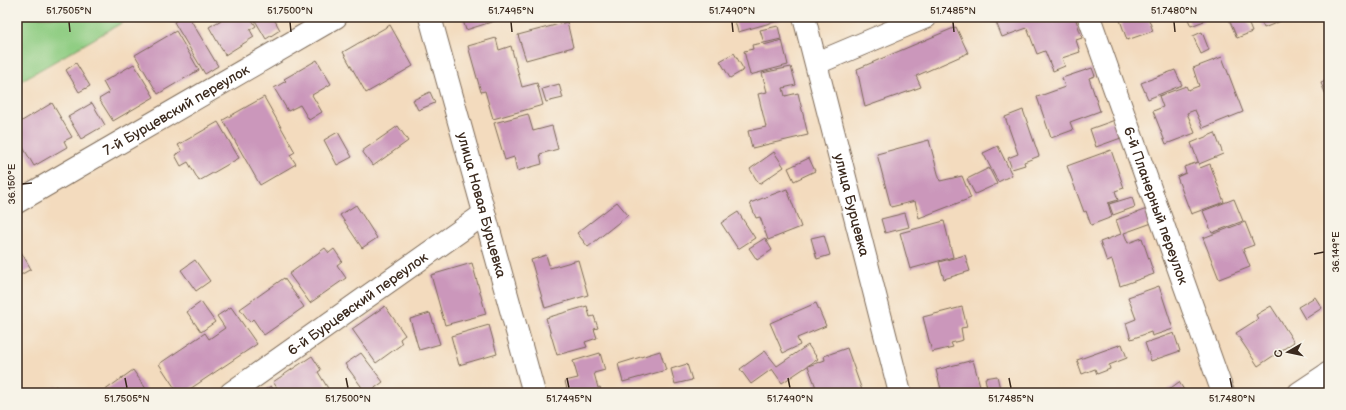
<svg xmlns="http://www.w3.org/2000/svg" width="1346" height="410" viewBox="0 0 1346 410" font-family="'Balsamiq Sans',sans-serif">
  <rect width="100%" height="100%" fill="#f7f3e8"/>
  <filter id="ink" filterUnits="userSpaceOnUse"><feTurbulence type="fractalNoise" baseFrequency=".025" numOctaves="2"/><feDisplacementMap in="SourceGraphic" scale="8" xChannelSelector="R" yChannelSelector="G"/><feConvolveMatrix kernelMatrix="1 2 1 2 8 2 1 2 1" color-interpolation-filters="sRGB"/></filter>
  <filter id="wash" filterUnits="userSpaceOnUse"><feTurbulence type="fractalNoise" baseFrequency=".012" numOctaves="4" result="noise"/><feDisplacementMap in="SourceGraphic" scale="16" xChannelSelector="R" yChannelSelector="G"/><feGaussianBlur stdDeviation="0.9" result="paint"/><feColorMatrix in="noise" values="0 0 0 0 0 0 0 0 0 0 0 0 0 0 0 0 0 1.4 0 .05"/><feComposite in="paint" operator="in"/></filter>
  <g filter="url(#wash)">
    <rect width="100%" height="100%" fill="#f3dbbe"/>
    <!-- green -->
    <path fill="#90cd83" stroke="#667c50" d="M17,17H132L17,83Z"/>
    <g id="blocks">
      <!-- building -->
      <path fill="#cb97bb" d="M182,17H189L218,66L205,74L174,22Z
        M222,17H250L256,26L250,30L254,37L225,55L209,27L223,19Z
        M253,17H273L280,30L266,39Z
        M462,17H507L466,30Z
        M734,17H780L781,20L738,32Z
        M994,17H1075L1082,38L1076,40L1080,52L1062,58L1065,66L1053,71L1045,51L1037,54L1027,28L1002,37Z
        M1129,17H1148L1153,31L1127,40L1120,20Z
        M1187,17H1203L1204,21L1191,26Z
        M1228,17H1246L1252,32L1237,38Z
        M1259,17H1281L1283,20L1264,28Z
        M567,22L573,47L526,60L518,35Z
        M390,25L413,66L366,93L343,52Z
        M778,26L781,39L764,43L760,30Z
        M956,27L968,53L916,76L921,87L865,107L857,69Z
        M176,31L199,70L158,94L135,55Z
        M1202,32L1209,50L1201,54L1193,36Z
        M496,38L499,50L511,46L522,87L537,83L543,105L493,119L485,91L481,92L468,46Z
        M782,40L788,65L750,75L744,51L753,49L752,45L763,43L764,45Z
        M734,53L744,70L730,78L720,61Z
        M1222,57L1243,112L1203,128L1195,110L1187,113L1195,133L1166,144L1153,111L1163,107L1159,96L1186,86L1188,90L1199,86L1193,68Z
        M317,60L331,84L312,95L322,112L309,120L300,105L288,111L274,88L286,81L284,79Z
        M76,63L90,86L79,92L66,70Z
        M134,64L154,97L113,121L99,99L109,93L103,82Z
        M791,67L796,85L783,88L785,96L798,93L808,135L752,148L748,131L766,127L758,94L767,92L762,73Z
        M1092,68L1095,76L1089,78L1100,111L1070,122L1073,130L1051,138L1037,97L1065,87L1062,78Z
        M1175,70L1182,85L1148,99L1141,83Z
        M1329,79V102L1321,83Z
        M559,84L563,98L546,102L542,89Z
        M430,92L435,103L418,110L413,100Z
        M264,97L295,152L290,155L296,164L260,185L223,120Z
        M52,103L72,137L64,141L67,147L34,166L17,137V124Z
        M92,103L105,125L81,139L68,117Z
        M1023,110L1039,156L1024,162L1025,165L1012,169L1008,158L1018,154L1005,117Z
        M528,114L533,131L552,126L558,149L540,154L542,164L517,171L514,157L505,160L494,123Z
        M1115,120L1121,138L1096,147L1090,129Z
        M218,122L239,158L199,181L188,162L181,166L175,155L182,151L178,145Z
        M398,126L408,141L373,166L362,151Z
        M338,132L352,157L337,165L324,140Z
        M1215,133L1223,154L1199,164L1191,143Z
        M929,140L940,181L962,176L971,198L919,218L915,201L891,207L877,154Z
        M998,146L1012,175L998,182L983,153Z
        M1111,150L1124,188L1115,191L1118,200L1108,203L1112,217L1091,225L1086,211L1084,212L1067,166Z
        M774,152L784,167L759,184L750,169Z
        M809,158L815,171L794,181L788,168Z
        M1198,162L1200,168L1210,164L1224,202L1191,214L1177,177L1186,173L1184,167Z
        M989,168L997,184L975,194L967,179Z
        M787,189L801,227L768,240L760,217L756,218L750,203Z
        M1132,197L1135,207L1113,215L1109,204Z
        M1234,199L1243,221L1212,233L1203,211Z
        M617,202L628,215L588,247L577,233Z
        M356,205L377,238L362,248L340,215Z
        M1147,209L1152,223L1124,233L1128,243L1142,238L1154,274L1120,286L1112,260L1107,262L1100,242L1121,234L1116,220Z
        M738,212L755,238L738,249L721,223Z
        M905,213L909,227L885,233L881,219Z
        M944,221L953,257L910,269L900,233Z
        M1245,222L1254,245L1243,249L1250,267L1219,279L1203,238Z
        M824,235L830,255L817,259L811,238Z
        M765,238L772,250L757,260L749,248Z
        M17,245L31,269L17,277Z
        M325,248L329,253L334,249L342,261L337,265L346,278L310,303L289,274Z
        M546,255L550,268L578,260L588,295L545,308L531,260Z
        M965,255L970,271L944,279L939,262Z
        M195,260L210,281L196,291L181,270Z
        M472,263L486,314L445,325L431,275Z
        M284,278L304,307L264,335L253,319L250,322L240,309Z
        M1159,286L1173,329L1152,336L1151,332L1131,339L1126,323L1136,319L1128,297Z
        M1315,297L1322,308L1305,319L1298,307Z
        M201,302L215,322L201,332L187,312Z
        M816,303L826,326L797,338L800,345L783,353L770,323Z
        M385,306L405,335L400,339L402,344L376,363L352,329Z
        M587,306L590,317L594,316L598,328L594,329L597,338L585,342L587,347L557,355L546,318Z
        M1271,306L1294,342L1258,366L1236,333L1258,319L1256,315Z
        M231,307L257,344L184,393H178L159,364L205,333L209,339L225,328L217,316Z
        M962,307L967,327L961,328L963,340L951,343L953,347L932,352L923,317Z
        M430,313L440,344L419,350L410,319Z
        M489,325L497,354L459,365L451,336Z
        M1174,333L1180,351L1151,361L1145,343Z
        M1122,344L1127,358L1109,365L1110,369L1097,374L1095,369L1082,374L1077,360Z
        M808,345L818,359L782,383L772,369L751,384L740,369L765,351L777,366Z
        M847,348L863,393H818L808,366L825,360L824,356Z
        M660,351L666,370L623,382L618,364Z
        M361,353L383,382L368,393H366L345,364Z
        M600,353L605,370L594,373L598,388L600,387L602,393H568L565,381L578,378L573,361Z
        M312,356L321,370L318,372L329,390L325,393H281L273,382Z
        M973,360L982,393H942L936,370Z
        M687,364L692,380L675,384L671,369Z
        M133,370L149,393H106L104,391Z
        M997,376L1001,393H988L985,378Z
        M1179,382L1186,393H1164Z
        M56,386L62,393H47Z
        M271,386L276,393H260Z"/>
    </g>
  </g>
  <g filter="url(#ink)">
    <use href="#blocks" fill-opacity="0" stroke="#7b6856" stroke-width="1"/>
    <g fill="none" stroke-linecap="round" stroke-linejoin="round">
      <!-- minor casing -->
      <g stroke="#7b6856" stroke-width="24">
        <g id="minor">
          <path id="s1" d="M430,17L534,393"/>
          <path id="s2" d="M804,17L900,393"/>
          <path id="s3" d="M1089,17L1223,393"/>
          <path d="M817,63L926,17"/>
          <path id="s4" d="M17,202L336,17"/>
          <path id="s5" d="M231,393L484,214"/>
          <path d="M1299,393L1329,373"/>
        </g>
      </g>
      <!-- minor -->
      <use href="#minor" stroke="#fff" stroke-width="22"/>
    </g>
  </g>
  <!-- ticks -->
  <path fill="none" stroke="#3b2a1e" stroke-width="1.5" d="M69,22L70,32M290,22L291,32M511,22L512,32M732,22L733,32M953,22L954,32M1174,22L1175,32M22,184L32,183M1314,254L1324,252M125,378L127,388M346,378L348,388M567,378L569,388M788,378L790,388M1009,378L1011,388M1230,378L1232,388"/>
  <g text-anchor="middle" stroke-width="4" stroke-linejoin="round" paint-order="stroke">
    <!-- street labels -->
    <g font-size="14" fill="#3b2a1e" stroke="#f7f3e8">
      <text dy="5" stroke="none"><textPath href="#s4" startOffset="184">7-й Бурцевский переулок</textPath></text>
      <text dy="5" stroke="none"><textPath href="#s1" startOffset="195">улица Новая Бурцевка</textPath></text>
      <text dy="5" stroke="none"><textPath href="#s2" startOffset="194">улица Бурцевка</textPath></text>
      <text dy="5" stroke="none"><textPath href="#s3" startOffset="200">6-й Планерный переулок</textPath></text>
      <text dy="5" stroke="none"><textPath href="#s5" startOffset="155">6-й Бурцевский переулок</textPath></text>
    </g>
  </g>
  <!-- margin -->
  <rect width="1346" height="410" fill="none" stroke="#f7f3e8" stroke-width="44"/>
  <!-- north arrow -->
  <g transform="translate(1288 352) rotate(261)" stroke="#f7f3e8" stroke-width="3" paint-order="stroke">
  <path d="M0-3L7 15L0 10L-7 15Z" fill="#3b2a1e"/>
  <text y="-6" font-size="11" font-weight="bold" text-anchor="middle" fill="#3b2a1e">С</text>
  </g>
  <rect x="22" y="22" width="1302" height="366" fill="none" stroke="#3b2a1e" stroke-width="1.5"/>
  <g font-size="10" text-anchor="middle" fill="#3b2a1e">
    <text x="69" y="14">51.7505°N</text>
    <text x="290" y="14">51.7500°N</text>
    <text x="511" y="14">51.7495°N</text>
    <text x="732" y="14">51.7490°N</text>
    <text x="953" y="14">51.7485°N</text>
    <text x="1174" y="14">51.7480°N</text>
    <text transform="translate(11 184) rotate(-90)" y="4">36.150°E</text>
    <text transform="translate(1335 252) rotate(-90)" y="4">36.149°E</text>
    <text x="127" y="402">51.7505°N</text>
    <text x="348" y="402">51.7500°N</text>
    <text x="569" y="402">51.7495°N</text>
    <text x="790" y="402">51.7490°N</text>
    <text x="1011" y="402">51.7485°N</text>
    <text x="1232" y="402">51.7480°N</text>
  </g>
</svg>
